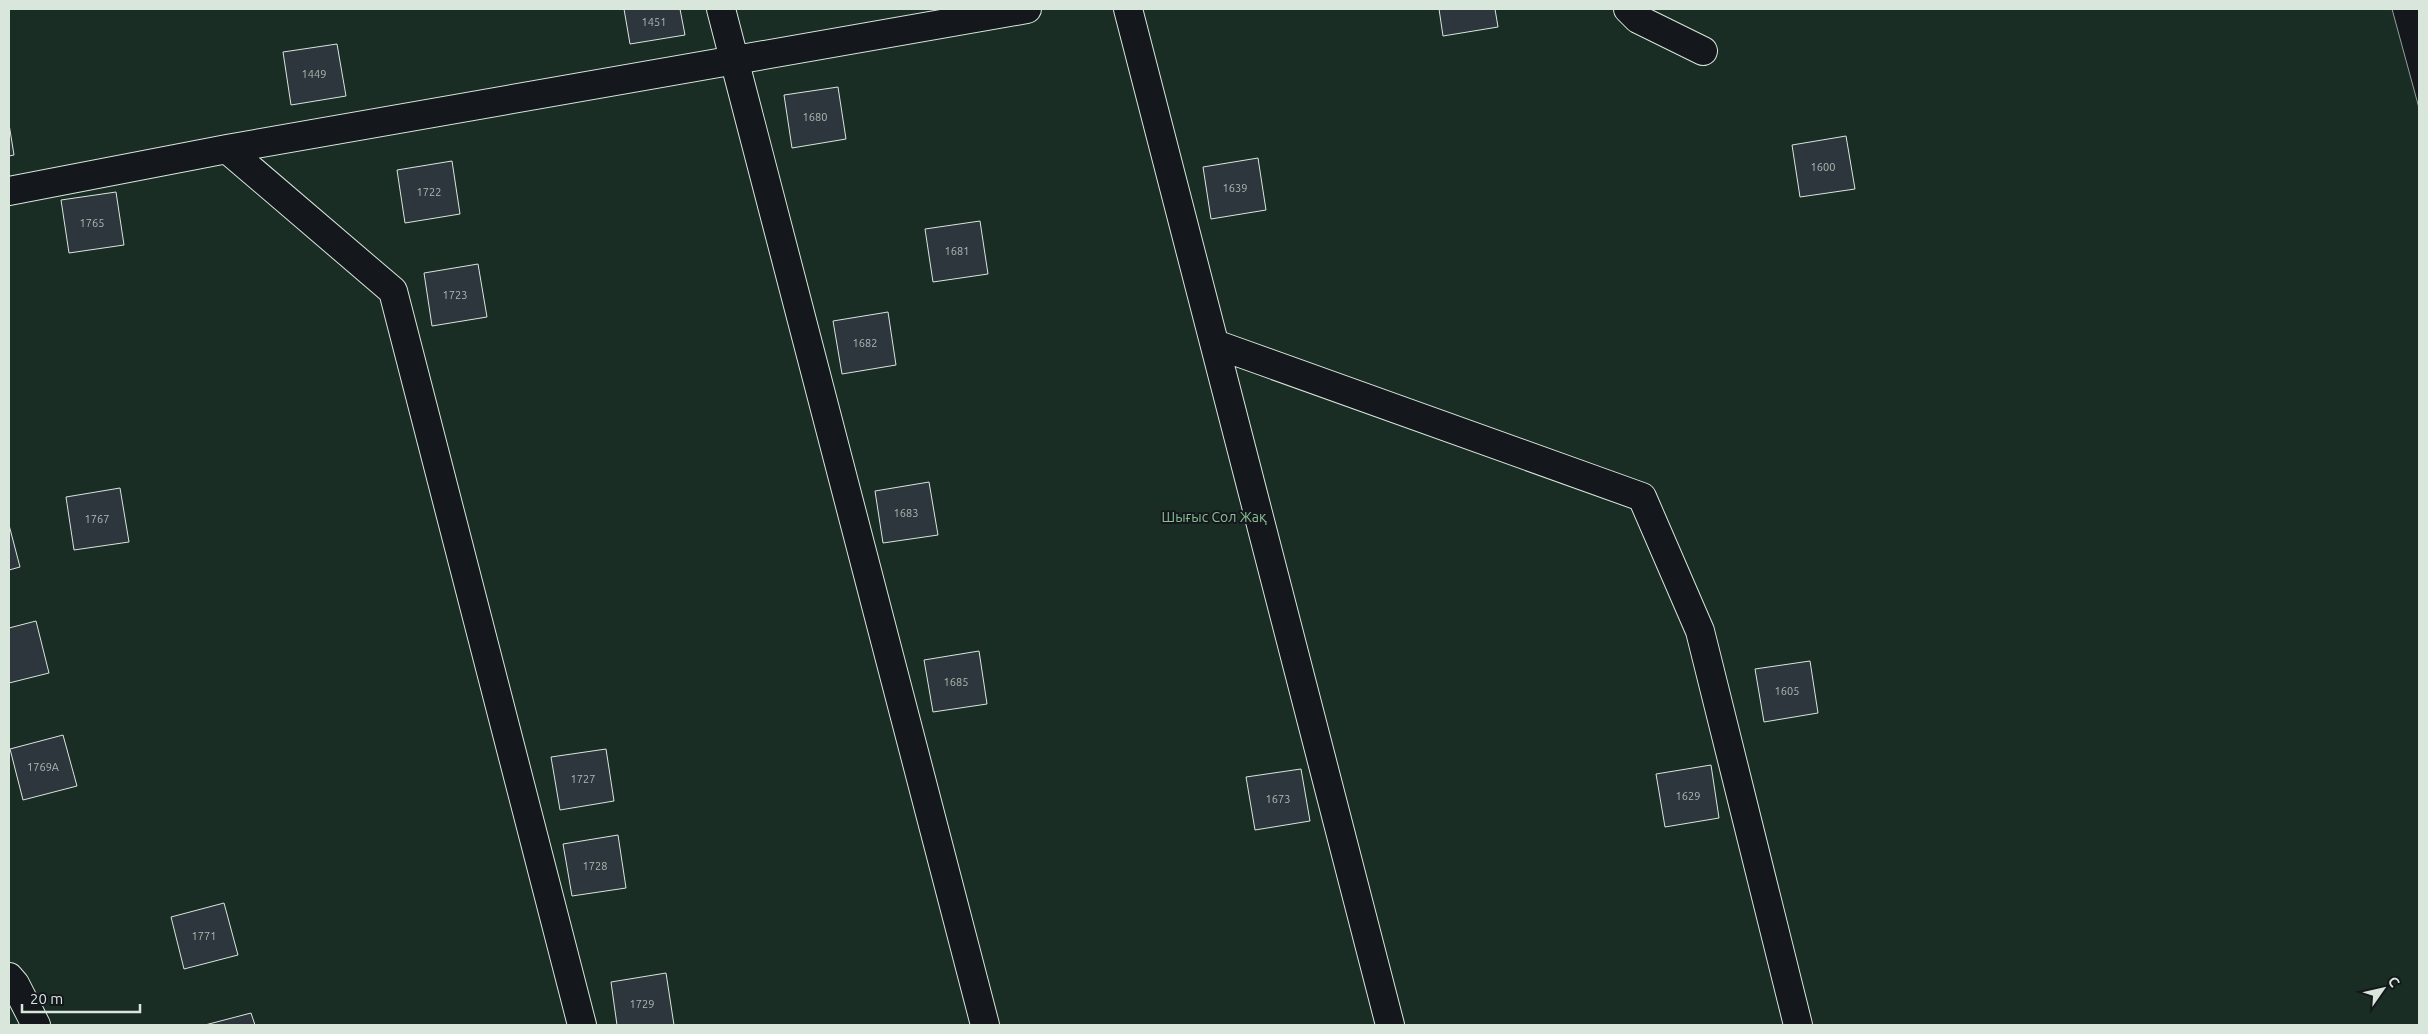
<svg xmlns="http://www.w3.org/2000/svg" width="2428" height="1034" viewBox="0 0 2428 1034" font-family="Ubuntu,sans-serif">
  <rect width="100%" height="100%" fill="#14181c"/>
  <!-- green -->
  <path fill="#1a2d24" stroke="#939e99" d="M9,9H2392L2419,108V1025H9Z"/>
  <!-- building -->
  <path fill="#2c363c" stroke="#d8e6dc" d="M624,9H680L685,35L630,44Z
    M1439,9H1495L1498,27L1443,36Z
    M337,44L346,96L291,105L283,52Z
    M838,87L846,139L792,148L784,95Z
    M9,124L14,155L9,156Z
    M1846,136L1855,189L1800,197L1792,145Z
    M1258,158L1266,210L1211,219L1203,167Z
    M452,161L460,214L405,223L397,170Z
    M116,192L124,245L69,253L61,200Z
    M980,221L988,274L933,282L925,229Z
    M478,264L487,317L432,326L424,273Z
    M888,312L896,365L842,374L833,321Z
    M929,482L938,535L883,543L875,491Z
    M120,488L129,542L74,550L66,497Z
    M9,525L20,567L9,570Z
    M36,621L49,673L9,683V628Z
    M979,651L987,704L933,712L924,660Z
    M1810,661L1818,713L1764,722L1755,669Z
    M63,735L77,786L23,800L10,749Z
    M606,749L614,801L560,810L551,757Z
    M1711,765L1719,818L1665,827L1656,774Z
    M1301,769L1310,821L1255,830L1246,777Z
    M618,835L626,888L572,896L563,844Z
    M224,903L238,955L184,969L171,917Z
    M666,973L674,1025H617L611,982Z
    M251,1013L255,1025H205Z"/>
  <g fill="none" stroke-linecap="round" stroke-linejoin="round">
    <!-- street casing -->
    <g stroke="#d8e6dc" stroke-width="30">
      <path id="street" d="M721,9L985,1025
        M1128,9L1390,1025
        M1628,9L1638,19L1703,51
        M227,149L393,291L582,1025
        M9,191L227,149L1027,9
        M1215,344L1642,497L1700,631L1798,1025
        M9,977L15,984L36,1025"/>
    </g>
    <!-- street -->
    <use href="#street" stroke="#14181c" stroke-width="28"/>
  </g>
  <g text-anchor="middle" stroke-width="4" stroke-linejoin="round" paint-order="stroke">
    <!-- number labels -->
    <g font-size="11" fill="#adbab4">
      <text x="654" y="26">1451</text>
      <text x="314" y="78">1449</text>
      <text x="815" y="121">1680</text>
      <text x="1823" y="171">1600</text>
      <text x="1235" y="192">1639</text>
      <text x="429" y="196">1722</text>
      <text x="92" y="227">1765</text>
      <text x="957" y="255">1681</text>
      <text x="455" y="299">1723</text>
      <text x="865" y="347">1682</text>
      <text x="906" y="517">1683</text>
      <text x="97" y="523">1767</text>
      <text x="956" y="686">1685</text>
      <text x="1787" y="695">1605</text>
      <text x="43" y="771">1769А</text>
      <text x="583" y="783">1727</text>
      <text x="1688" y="800">1629</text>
      <text x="1278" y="803">1673</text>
      <text x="595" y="870">1728</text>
      <text x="204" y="940">1771</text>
      <text x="642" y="1008">1729</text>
    </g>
    <!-- park labels -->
    <g font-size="14" fill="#8ac095" stroke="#14181c">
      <text x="1214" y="522">Шығыс Сол Жақ</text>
    </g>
  </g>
  <!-- border -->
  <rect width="2428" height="1034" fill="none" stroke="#d8e6dc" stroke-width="20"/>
  <!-- north arrow -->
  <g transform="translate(2383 989) rotate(56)" stroke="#14181c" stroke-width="4" paint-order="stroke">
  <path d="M0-4L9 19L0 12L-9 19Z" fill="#d8e6dc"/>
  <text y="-8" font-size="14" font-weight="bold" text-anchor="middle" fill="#d8e6dc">С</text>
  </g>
  <!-- scale -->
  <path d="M22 1004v8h118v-8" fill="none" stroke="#d8e6dc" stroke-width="2.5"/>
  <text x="30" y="1004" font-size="15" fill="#d8e6dc" stroke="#14181c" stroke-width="4" paint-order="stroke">20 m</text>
</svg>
